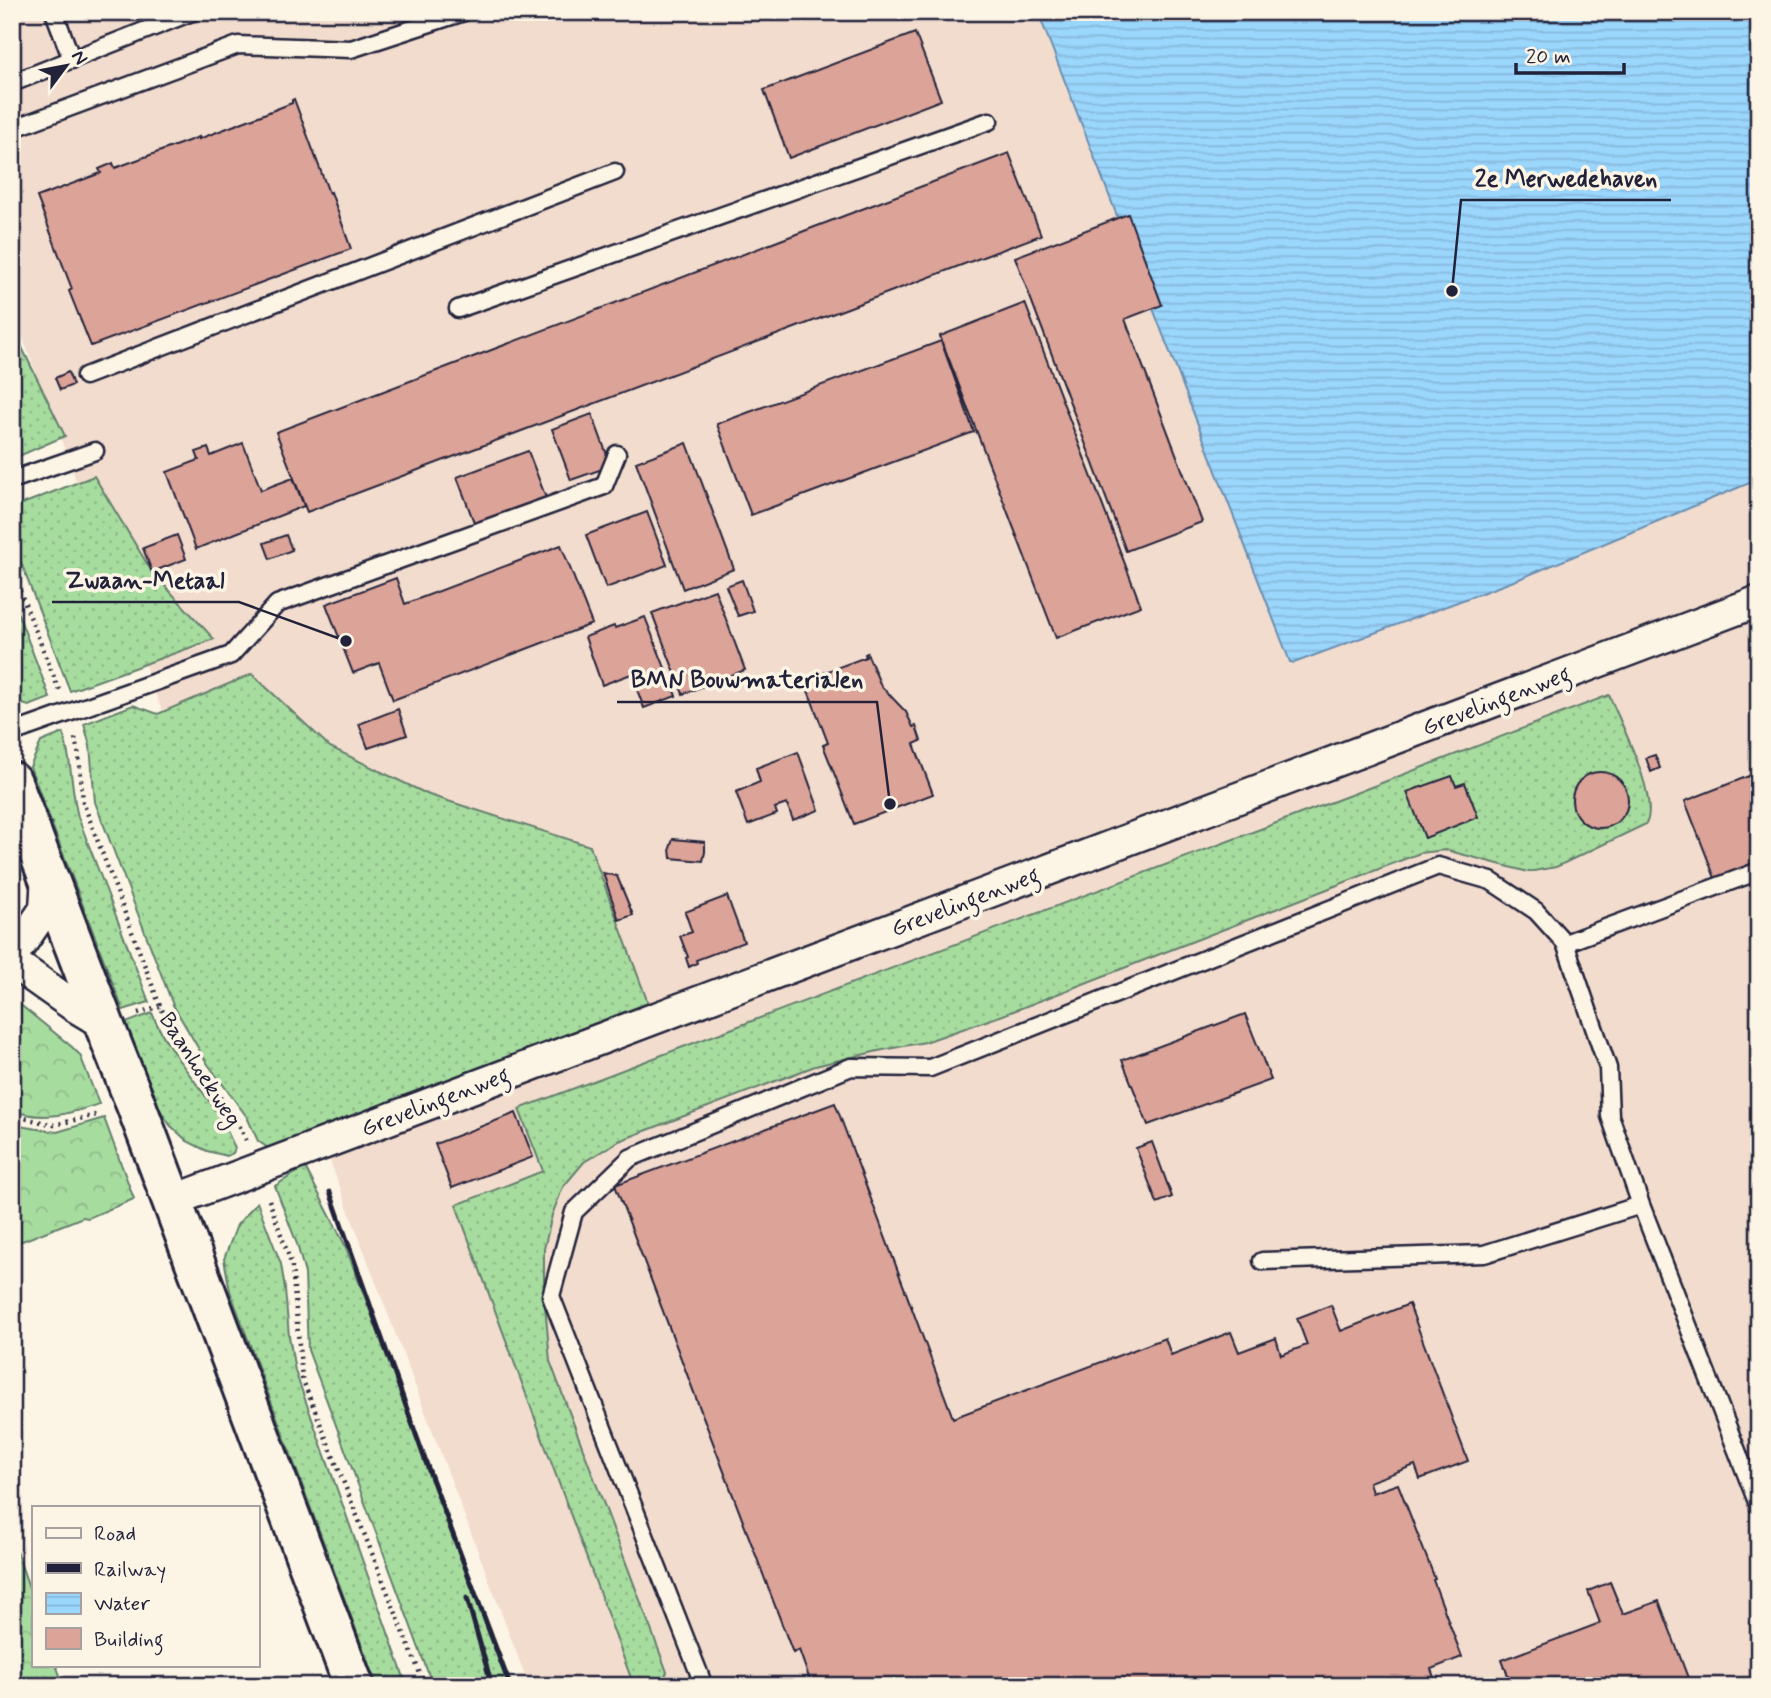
<svg xmlns="http://www.w3.org/2000/svg" width="1771" height="1698" viewBox="0 0 1771 1698" font-family="Mynerve,sans-serif">
  <defs>
    <pattern id="grass-dots" width="8" height="8" patternUnits="userSpaceOnUse" patternTransform="scale(1.75)"><rect width="8" height="8" fill="#a7dc9f"/><path d="M2 2h.1M6 6h.1" fill="none" stroke="#8fbc8a" stroke-width="1.8" stroke-linecap="round"/></pattern>
    <pattern id="forest-crowns" width="20" height="18" patternUnits="userSpaceOnUse" patternTransform="scale(1.75)"><rect width="20" height="18" fill="#a7dc9f"/><path d="M2 6a3 3 0 1 1 6 0M12 15a3 3 0 1 1 6 0" fill="none" stroke="#8fbc8a"/></pattern>
    <pattern id="water-rules" width="6" height="5" patternUnits="userSpaceOnUse" patternTransform="scale(1.75)"><rect width="6" height="5" fill="#9bd6fc"/><path d="M0 2.5h6" fill="none" stroke="#85b7d9"/></pattern>
  </defs>
  <rect width="100%" height="100%" fill="#fcf5e5"/>
  <filter id="ink" filterUnits="userSpaceOnUse"><feTurbulence type="fractalNoise" baseFrequency=".0143" numOctaves="2"/><feDisplacementMap in="SourceGraphic" scale="14" xChannelSelector="R" yChannelSelector="G"/><feConvolveMatrix kernelMatrix="1 2 1 2 8 2 1 2 1" color-interpolation-filters="sRGB"/></filter>
  <g filter="url(#ink)">
    <!-- built -->
    <path fill="#f2dcce" d="M12,12H1759V1686H529L336,1177L12,309Z"/>
    <!-- grass -->
    <path fill="url(#grass-dots)" stroke="#647f6d" stroke-width="2" d="M12,327L65,436L12,459Z
      M94,476L152,572L214,639L70,691L12,539V508Z
      M12,598L50,698L29,706L12,701Z
      M252,674L330,747L429,795L590,846L648,1003L268,1148L258,1141L247,1117L207,1063L173,1005L95,802L90,746L84,724L133,705L158,714Z
      M1609,695C1620,722 1660,799 1646,824L1556,867L1528,872L1446,850L1420,853L1003,1015L925,1042L878,1051L815,1066L619,1141L584,1162L563,1187L552,1215L544,1249V1293L550,1361L667,1672L661,1686H634L456,1205L543,1171L519,1109L1353,794Z
      M63,733C72,760 71,789 78,817L149,1002L123,1010L30,767L41,742Z
      M152,1013C167,1050 193,1077 215,1109C223,1121 229,1135 235,1148L233,1153L227,1156L207,1151L187,1141L170,1125L159,1108L126,1023Z
      M305,1167L345,1245L512,1686H433L308,1350L305,1274L297,1244L275,1186Z
      M257,1202L281,1264L285,1289L289,1336L295,1371L407,1686H377L230,1291L224,1259L237,1225Z"/>
    <!-- forest -->
    <path fill="url(#forest-crowns)" stroke="#647f6d" stroke-width="2" d="M12,998L72,1047L80,1055L99,1104C68,1114 44,1122 12,1110Z
      M104,1118L134,1199L88,1218L83,1217L12,1245V1125L57,1132Z
      M12,1539L33,1599V1665H56L64,1686H12Z"/>
    <!-- water -->
    <path fill="url(#water-rules)" stroke="#6b8eaf" stroke-width="2" d="M1038,12H1759V479L1519,579L1294,663L1290,662Z"/>
    <!-- building -->
    <path fill="#dca398" stroke="#22223b" stroke-width="2" d="M915,33L941,100L789,158L764,90Z
      M294,99L329,193L331,192L351,249L91,346L69,291L72,289L37,197L101,173L99,169L113,163L115,168L199,137V139L292,103V100Z
      M1009,153L1041,235L307,512L276,432Z
      M1128,214L1162,305L1125,319L1202,522L1126,551L1015,257Z
      M1025,303L1141,606L1056,638L940,336Z
      M941,341L974,432L751,515L717,424Z
      M68,372L73,385L60,390L55,378Z
      M592,414L611,466L571,480L552,429Z
      M243,443L261,490L293,478L304,506L196,549L167,472L199,460L196,452L208,448L211,456Z
      M687,443L734,569L683,589L636,462Z
      M528,451L546,498L475,525L457,477Z
      M647,512L667,565L606,588L586,535Z
      M177,535L186,559L152,572L143,548Z
      M286,535L292,550L270,559L264,543Z
      M561,545L592,624L393,700L379,663L353,673L326,604L396,578L405,604Z
      M742,580L753,611L738,616L726,586Z
      M715,590L745,670L683,694L652,613Z
      M645,617L676,696L644,708L631,674L602,685L585,637L614,626L615,628Z
      M867,653L881,686L906,712L913,727L916,726L921,741L914,744L933,794L854,824L823,745L828,743L804,680L866,657L865,654Z
      M398,709L407,735L368,748L359,724Z
      M798,752L819,810L793,820L787,804L775,808L777,814L748,825L736,792L760,782L756,768Z
      M1655,755L1660,768L1651,772L1646,758Z
      M1759,772V861L1715,878L1685,801Z
      M1572 800a28 28 0 1 1 56 0a28 28 0 1 1-56 0Z
      M1452,776L1456,786L1465,783L1478,817L1425,838L1407,792Z
      M673,839L705,842V852L703,861L671,858L670,848Z
      M603,873L617,876L633,915L619,920Z
      M727,896L744,942L696,960L697,963L689,967L686,958L688,957L680,936L692,932L685,912Z
      M1245,1014L1271,1080L1148,1125L1122,1060Z
      M835,1103L953,1418L1165,1338L1171,1355L1231,1332L1239,1352L1276,1338L1281,1355L1307,1345L1297,1318L1331,1305L1341,1331L1409,1304L1468,1461L1420,1479L1415,1465L1369,1482L1372,1493L1398,1484L1435,1579L1433,1580L1462,1657L1431,1669L1437,1686H1407L1405,1680L1390,1686H812L799,1650L793,1653L615,1185Z
      M516,1113L533,1157L452,1188L435,1144Z
      M1152,1142L1172,1197L1157,1203L1136,1148Z
      M1610,1582L1623,1614L1659,1601L1691,1686H1512L1502,1660L1600,1623L1588,1591Z"/>
    <g fill="none" stroke-linecap="round" stroke-linejoin="round">
      <!-- service casing -->
      <g stroke="#22223b" stroke-width="21">
        <path id="service" d="M54,12L72,60
          M12,83L192,12
          M12,129L238,45L351,49L464,12
          M458,309L989,121
          M85,376L615,172
          M12,480L95,451
          M12,733L231,655L277,604L604,486L617,454
          M1565,943L1759,871
          M1262,1261L1484,1254L1641,1205
          M704,1686L551,1296L574,1212L630,1158L851,1067L930,1068L1438,866L1491,881L1536,911L1565,943L1608,1068L1610,1116L1641,1205L1759,1507"/>
      </g>
      <!-- minor casing -->
      <g stroke="#22223b" stroke-width="35">
        <path id="minor" d="M12,946L21,944L45,909L47,874
          M12,962L74,1006L104,1024
          M172,1201L1759,601"/>
      </g>
      <!-- tertiary casing -->
      <g stroke="#22223b" stroke-width="44">
        <path id="tertiary" d="M12,782L104,1024L136,1105L354,1686"/>
      </g>
      <!-- path -->
      <path stroke="#22223b" stroke-width="4.5" stroke-dasharray="2 5" stroke-linecap="butt" d="M12,571L59,690
        M75,738L79,756L83,802L160,1006L178,1042L237,1120L246,1140
        M138,1013L160,1006
        M12,1115L54,1125L100,1114
        M269,1200L292,1266L302,1378L425,1686"/>
      <!-- service -->
      <use href="#service" stroke="#fcf5e5" stroke-width="16"/>
      <!-- minor -->
      <use href="#minor" stroke="#fcf5e5" stroke-width="30"/>
      <!-- tertiary -->
      <use href="#tertiary" stroke="#fcf5e5" stroke-width="38"/>
      <!-- rail -->
      <path stroke="#22223b" stroke-width="5" d="M330,1192L429,1471L510,1686
        M467,1598L492,1686"/>
    </g>
  </g>
  <g text-anchor="middle" stroke-width="7" stroke-linejoin="round" paint-order="stroke">
    <!-- street labels -->
    <g font-size="23" fill="#22223b" stroke="#fcf5e5">
      <text transform="translate(1496 700) rotate(-21)" y="8">Grevelingenweg</text>
      <text transform="translate(965 901) rotate(-21)" y="8">Grevelingenweg</text>
      <text transform="translate(201 1069) rotate(57)" y="8">Baanhoekweg</text>
      <text transform="translate(435 1101) rotate(-21)" y="8">Grevelingenweg</text>
    </g>
  </g>
  <!-- callouts -->
  <path fill="none" stroke="#22223b" stroke-width="2.5" d="M1452 291L1461 200H1671M346 641L239 602H52M890 804L877 702H617"/>
  <g fill="#22223b" stroke="#fcf5e5" stroke-width="2.5">
    <circle cx="1452" cy="291" r="7"/>
    <circle cx="346" cy="641" r="7"/>
    <circle cx="890" cy="804" r="7"/>
  </g>
  <g font-size="24" text-anchor="middle" font-weight="bold" fill="#22223b" stroke="#fcf5e5" stroke-width="7" stroke-linejoin="round" paint-order="stroke">
    <text x="1566" y="186">2e Merwedehaven</text>
    <text x="145" y="588">Zwaan-Metaal</text>
    <text x="747" y="687">BMN Bouwmaterialen</text>
  </g>
  <!-- margin -->
  <rect width="1771" height="1698" fill="none" stroke="#fcf5e5" stroke-width="42"/>
  <rect x="21" y="21" width="1729" height="1656" fill="none" stroke="#22223b" stroke-width="2.5" filter="url(#ink)"/>
  <!-- legend -->
  <rect x="32" y="1506" width="228" height="161" fill="#fcf5e5" stroke="#a5a1a1" stroke-width="2"/>
  <rect x="46" y="1528" width="35" height="10" fill="#fcf5e5" stroke="#a5a1a1" stroke-width="2"/>
  <text x="94" y="1540" font-size="21" fill="#22223b">Road</text>
  <rect x="46" y="1563" width="35" height="10" fill="#22223b" stroke="#a5a1a1" stroke-width="2"/>
  <text x="94" y="1576" font-size="21" fill="#22223b">Railway</text>
  <rect x="46" y="1593" width="35" height="21" fill="url(#water-rules)" stroke="#a5a1a1" stroke-width="2"/>
  <text x="94" y="1610" font-size="21" fill="#22223b">Water</text>
  <rect x="46" y="1628" width="35" height="21" fill="#dca398" stroke="#a5a1a1" stroke-width="2"/>
  <text x="94" y="1646" font-size="21" fill="#22223b">Building</text>
  <!-- north arrow -->
  <g transform="translate(66 66) rotate(58)" stroke="#fcf5e5" stroke-width="5" paint-order="stroke">
  <path d="M0-5L12 26L0 18L-12 26Z" fill="#22223b"/>
  <text y="-10" font-size="19" font-weight="bold" text-anchor="middle" fill="#22223b">N</text>
  </g>
  <!-- scale -->
  <path d="M1516 63v10h108v-10" fill="none" stroke="#22223b" stroke-width="3.5"/>
  <text x="1526" y="63" font-size="21" fill="#22223b" stroke="#fcf5e5" stroke-width="5" paint-order="stroke">20 m</text>
</svg>
